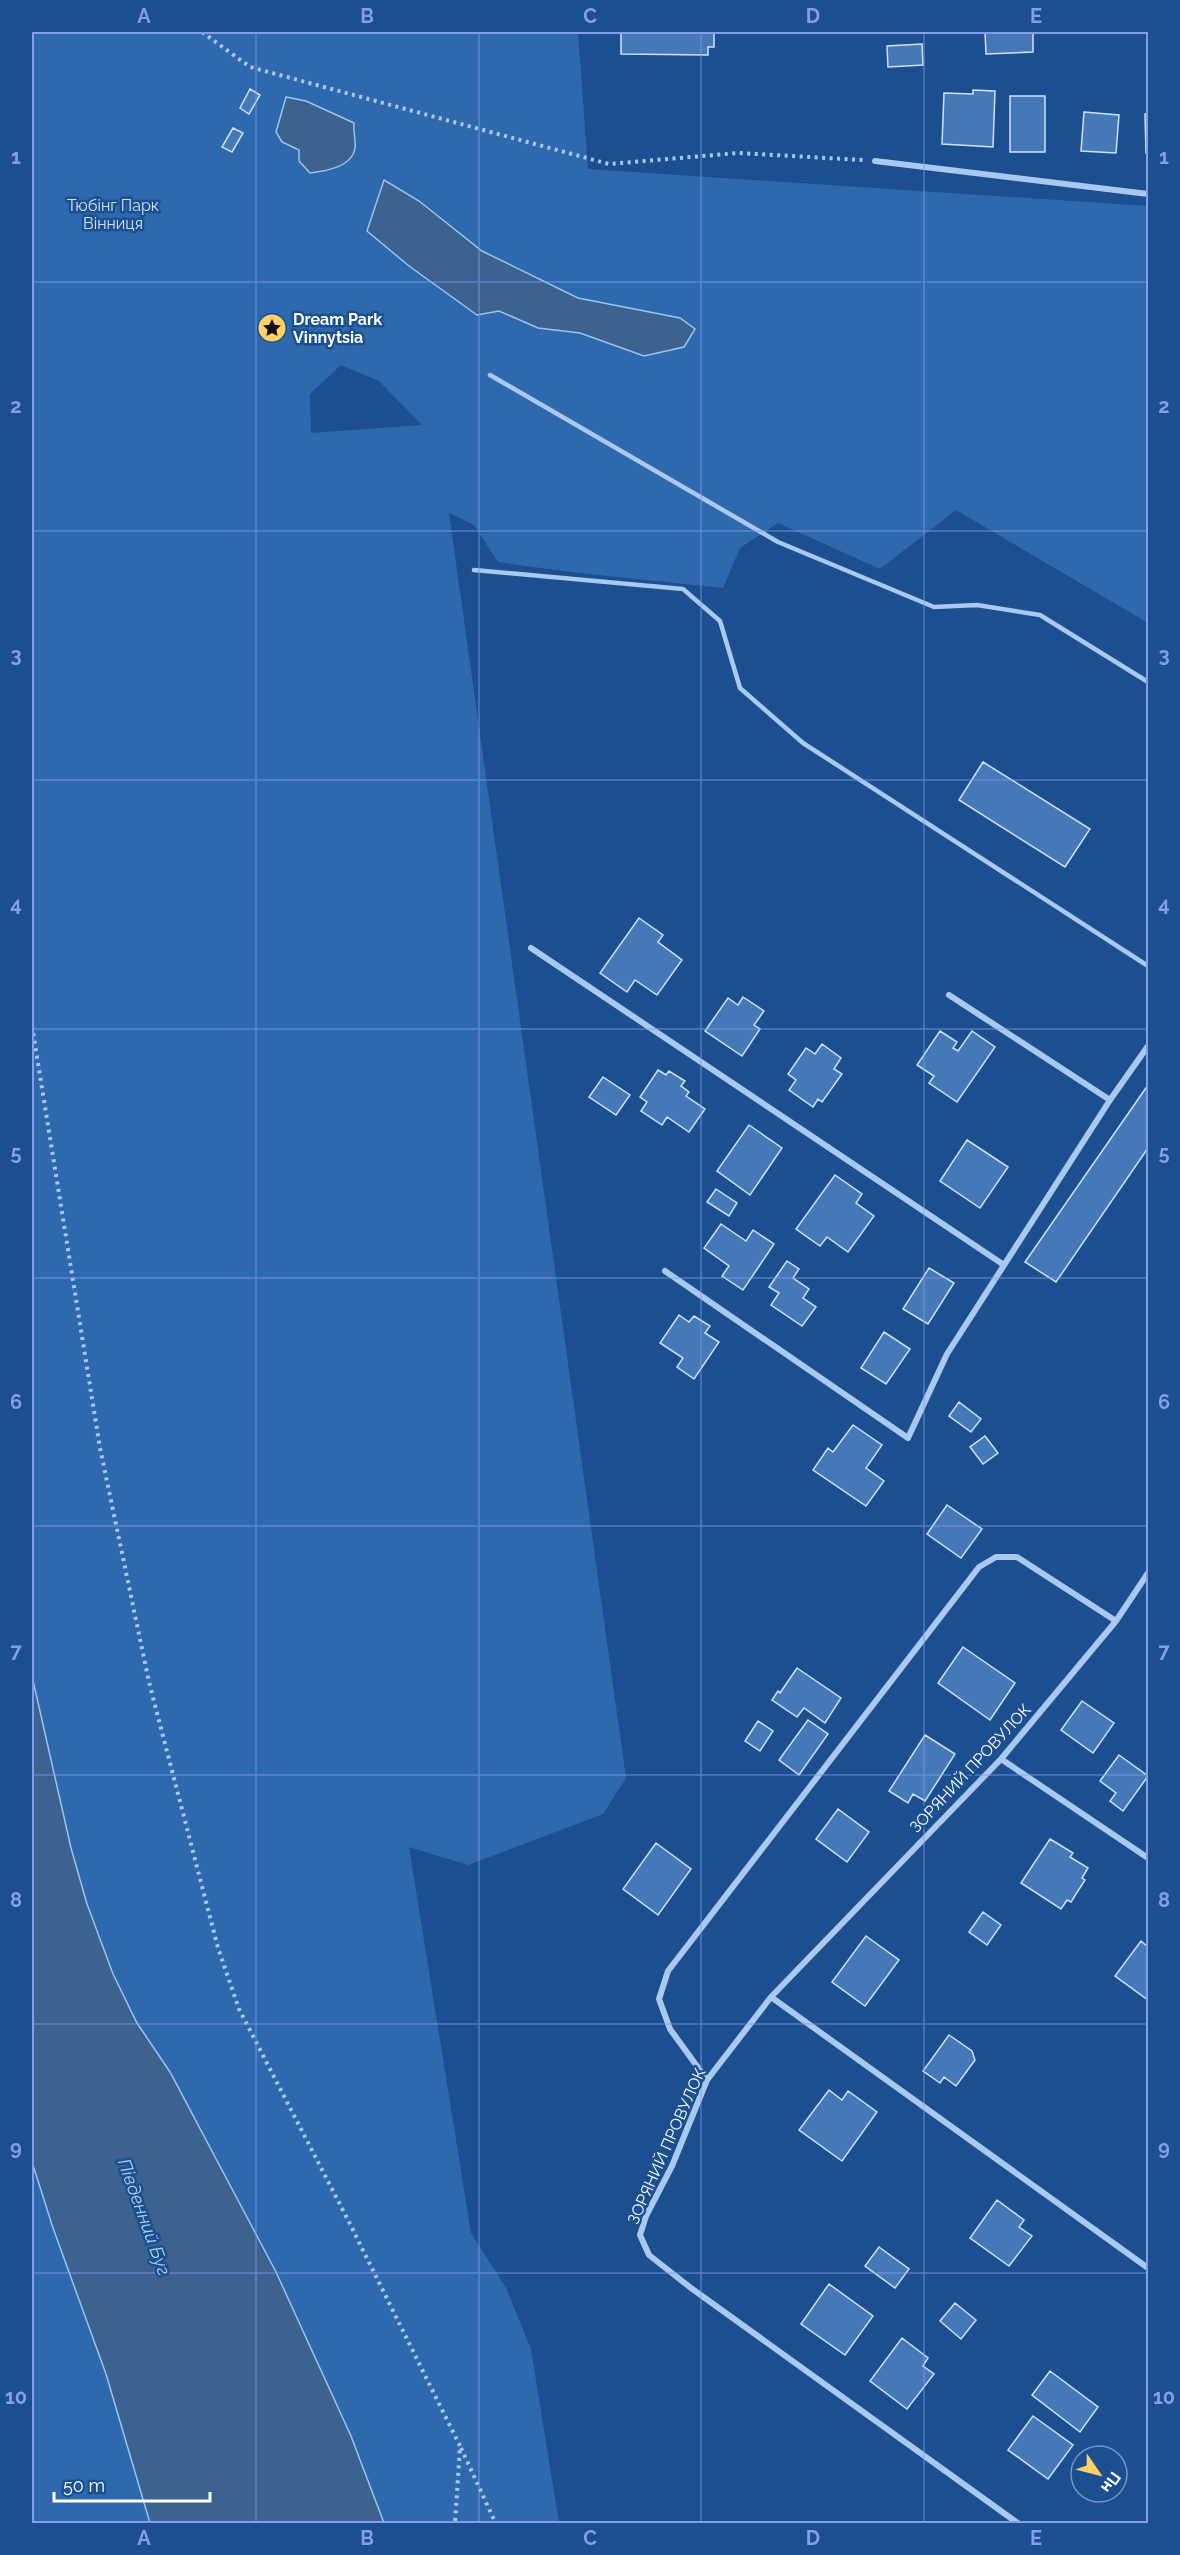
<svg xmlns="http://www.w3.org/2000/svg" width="1180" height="2555" viewBox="0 0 1180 2555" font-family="Raleway,sans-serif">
  <rect width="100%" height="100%" fill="#1b4f8f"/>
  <!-- green -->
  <path fill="#2e69ad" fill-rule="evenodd" d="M32,32H578L588,169L1148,206V623L956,510L880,569L778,523L740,548L723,588L570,572L498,562L474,525L449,513L626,1778L603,1814L468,1865L409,1847L471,2233L506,2288L531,2349L559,2523H384L351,2436L276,2272L170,2072L137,2023L113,1974L87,1904L71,1848L32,1676ZM419,201L482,251L578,298L680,318L695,329L644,356L580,333L538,328L499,310L477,315L409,266ZM341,365L379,381L422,425L311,433L310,394Z
    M32,2162L53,2228L106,2374L150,2523H32Z"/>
  <!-- water -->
  <path fill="#3c6290" stroke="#9cc4f0" stroke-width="1.5" d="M286,97L306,101L354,123C353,132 356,140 355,148C352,167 326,171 310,173L299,161V150L282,142L276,132Z
    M384,180L419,201L482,251L578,298L680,318L695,329L684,347L644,356L580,333L538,328L499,311L477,315L409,266L367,231Z
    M32,1676L71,1848L87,1904L113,1974L137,2023L170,2072L276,2272L351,2436L384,2523H150L106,2374L53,2228L32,2162Z"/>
  <!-- building -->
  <path fill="#4478b7" stroke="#cfe3fa" stroke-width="1.5" d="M621,32H714V47H708V55L621,54Z
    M985,32H1033V52L986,54Z
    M922,44L923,65L888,67L887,46Z
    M250,89L260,95L249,114L240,108Z
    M973,90L995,91L993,147L942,144L944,93L973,94Z
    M1010,96H1045V152H1010Z
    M1084,112L1119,115L1116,153L1081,151Z
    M1145,114H1148V153H1146Z
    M233,128L243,133L232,152L222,147Z
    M983,762L1090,829L1065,867L959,800Z
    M639,918L663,935L658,942L682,960L657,995L635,980L627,992L600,973Z
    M743,997L764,1011L754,1025L760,1029L742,1056L705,1031L728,998L738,1005Z
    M940,1031L957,1042L953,1048L958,1051L972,1031L995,1047L957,1102L929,1083L934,1076L917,1065Z
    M822,1044L841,1058L834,1069L842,1074L822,1102L818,1099L813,1107L789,1090L796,1080L788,1074L806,1048L815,1054Z
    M658,1070L666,1075L669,1071L685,1081L681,1086L689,1092L686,1096L705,1109L689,1132L667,1117L662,1125L641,1111L647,1102L640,1097Z
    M603,1077L630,1095L616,1115L589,1097Z
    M1148,1085V1148L1056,1282L1025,1262Z
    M749,1125L782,1148L750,1195L717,1171Z
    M967,1140L1008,1167L980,1208L940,1181Z
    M835,1175L862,1194L856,1203L874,1216L848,1252L827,1237L820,1246L796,1229Z
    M716,1189L737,1203L729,1216L707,1202Z
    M721,1224L746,1241L753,1230L774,1244L743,1290L722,1276L729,1266L704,1248Z
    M787,1261L799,1269L793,1278L809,1289L803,1298L816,1307L802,1326L771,1305L779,1293L769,1287Z
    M929,1268L954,1283L928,1324L903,1309Z
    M679,1315L689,1322L694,1316L710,1326L705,1333L719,1342L694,1379L677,1367L683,1358L660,1343Z
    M884,1332L910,1349L886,1384L861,1368Z
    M959,1402L981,1419L971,1432L949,1416Z
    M853,1425L882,1445L866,1468L884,1481L866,1506L813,1470L828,1448L833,1452Z
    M985,1436L998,1453L983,1464L970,1447Z
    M947,1505L982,1529L961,1558L927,1534Z
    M963,1647L1015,1683L990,1720L938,1683Z
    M797,1668L841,1698L825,1723L804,1708L797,1717L772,1700L778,1691L780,1693Z
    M1082,1701L1114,1723L1093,1753L1061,1730Z
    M808,1720L828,1734L799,1775L779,1760Z
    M758,1721L773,1731L760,1751L745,1741Z
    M925,1735L955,1754L925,1801L913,1794L908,1803L889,1791Z
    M1119,1755L1148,1776L1123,1811L1110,1801L1116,1793L1100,1781Z
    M838,1809L869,1832L847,1862L816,1839Z
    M1050,1839L1073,1853L1070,1857L1088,1868L1082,1878L1085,1880L1071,1902L1067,1900L1061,1909L1021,1883Z
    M656,1843L691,1869L658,1915L623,1889Z
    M983,1912L1001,1925L987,1945L969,1932Z
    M866,1936L899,1960L865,2006L832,1982Z
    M1141,1941L1148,1947V2000L1115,1976Z
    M949,2035L972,2051L975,2060L956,2086L944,2077L940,2083L923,2071Z
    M829,2090L842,2100L848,2091L877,2112L842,2161L799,2130Z
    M997,2200L1024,2220L1019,2227L1032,2236L1009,2266L970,2238Z
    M879,2247L909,2269L895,2288L865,2266Z
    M829,2284L873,2316L845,2355L801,2324Z
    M955,2303L976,2320L961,2339L940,2321Z
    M902,2338L928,2358L923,2366L934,2374L907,2409L870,2381Z
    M1050,2371L1098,2407L1080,2432L1032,2395Z
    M1033,2416L1073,2445L1048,2479L1008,2450Z"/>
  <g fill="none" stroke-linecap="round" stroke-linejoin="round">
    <!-- path -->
    <path stroke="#a9c9ee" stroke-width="4" stroke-dasharray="3 4.5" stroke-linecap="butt" d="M202,32L250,67L609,164L738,153L863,160
      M32,1026L100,1448L149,1682L218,1948L239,2009L349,2222L460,2446L455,2524
      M461,2448L496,2524"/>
    <!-- service -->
    <path stroke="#a9c9ee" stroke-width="4.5" d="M490,375L778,542L934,607L977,605L1040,615L1148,682
      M474,570L683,589L720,621L740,688L803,743L1148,966"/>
    <!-- minor -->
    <path stroke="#a9c9ee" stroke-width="6" d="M875,161L1148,194
      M531,948L1004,1265
      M949,995L1110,1100
      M665,1271L908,1438L947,1354L1110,1100L1148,1046
      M1001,1759L1148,1858
      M771,1997L1148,2268
      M707,2080L670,2029L659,1999L668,1971L979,1567L996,1557H1017L1116,1621
      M1019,2524L691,2288L649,2255L640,2235L646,2216L672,2166L707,2080L771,1997L1001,1759L1116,1621L1148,1573"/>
  </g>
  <!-- grid -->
  <path fill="none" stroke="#839eea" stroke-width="1.5" stroke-opacity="0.55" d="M256,32V2524M479,32V2524M701,32V2524M924,32V2524M32,282H1148M32,531H1148M32,780H1148M32,1029H1148M32,1278H1148M32,1526H1148M32,1775H1148M32,2024H1148M32,2273H1148"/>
  <!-- icons -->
  <defs>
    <g id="sight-disc" transform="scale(1.5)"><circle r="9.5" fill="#ffd166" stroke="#1b4f8f"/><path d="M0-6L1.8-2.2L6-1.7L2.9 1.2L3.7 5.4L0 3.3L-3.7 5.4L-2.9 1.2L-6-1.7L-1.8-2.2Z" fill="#111"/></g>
  </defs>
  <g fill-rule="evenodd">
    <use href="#sight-disc" x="272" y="328"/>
  </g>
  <g text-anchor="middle" stroke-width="5" stroke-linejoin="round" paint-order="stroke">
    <!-- park labels -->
    <g font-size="16" fill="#cfe3fa" stroke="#1b4f8f">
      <text x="113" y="211">Тюбінг Парк<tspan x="113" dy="18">Вінниця</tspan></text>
    </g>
    <!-- poi labels -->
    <g font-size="16" font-weight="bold" fill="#fff" stroke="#1b4f8f" text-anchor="start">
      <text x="293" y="325">Dream Park<tspan x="293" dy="18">Vinnytsia</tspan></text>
    </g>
    <!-- street labels -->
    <g font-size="16" fill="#fff" stroke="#1b4f8f">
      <text transform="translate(970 1768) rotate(-47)" y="6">ЗОРЯНИЙ ПРОВУЛОК</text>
      <text transform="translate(666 2146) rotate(-66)" y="6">ЗОРЯНИЙ ПРОВУЛОК</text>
    </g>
    <!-- water labels -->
    <g font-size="18" font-style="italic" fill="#b5d3f5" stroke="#1b4f8f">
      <text transform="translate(144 2217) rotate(70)" y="6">Південний Буг</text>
    </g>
  </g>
  <!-- border -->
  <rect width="1180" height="2555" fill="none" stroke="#1b4f8f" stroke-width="66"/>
  <!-- north arrow -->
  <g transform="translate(1099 2474) rotate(125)"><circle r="28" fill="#1b4f8f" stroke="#7695bc" stroke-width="1.5"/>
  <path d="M0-4.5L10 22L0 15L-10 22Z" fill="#ffd166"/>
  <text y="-9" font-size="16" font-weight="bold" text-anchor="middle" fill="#ffffff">Пн</text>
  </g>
  <!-- scale -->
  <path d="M54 2492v9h156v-9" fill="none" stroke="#ffffff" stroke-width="3"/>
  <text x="63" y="2492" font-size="18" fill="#ffffff" stroke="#1b4f8f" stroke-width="4.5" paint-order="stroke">50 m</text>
  <rect x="33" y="33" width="1114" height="2489" fill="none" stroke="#839eea" stroke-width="2"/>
  <g font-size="20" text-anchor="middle" font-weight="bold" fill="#839eea">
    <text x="144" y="23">A</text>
    <text x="367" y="23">B</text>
    <text x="590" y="23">C</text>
    <text x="813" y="23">D</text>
    <text x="1036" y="23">E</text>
    <text x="16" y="164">1</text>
    <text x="1164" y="164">1</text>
    <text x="16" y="413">2</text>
    <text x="1164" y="413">2</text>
    <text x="16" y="662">3</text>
    <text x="1164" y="662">3</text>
    <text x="16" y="911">4</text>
    <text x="1164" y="911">4</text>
    <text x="16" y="1160">5</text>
    <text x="1164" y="1160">5</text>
    <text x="16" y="1409">6</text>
    <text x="1164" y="1409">6</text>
    <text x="16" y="1658">7</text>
    <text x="1164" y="1658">7</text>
    <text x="16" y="1907">8</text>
    <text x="1164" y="1907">8</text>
    <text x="16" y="2155">9</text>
    <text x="1164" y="2155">9</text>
    <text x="16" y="2404">10</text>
    <text x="1164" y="2404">10</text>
    <text x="144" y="2545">A</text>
    <text x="367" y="2545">B</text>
    <text x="590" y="2545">C</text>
    <text x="813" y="2545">D</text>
    <text x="1036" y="2545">E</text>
  </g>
</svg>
